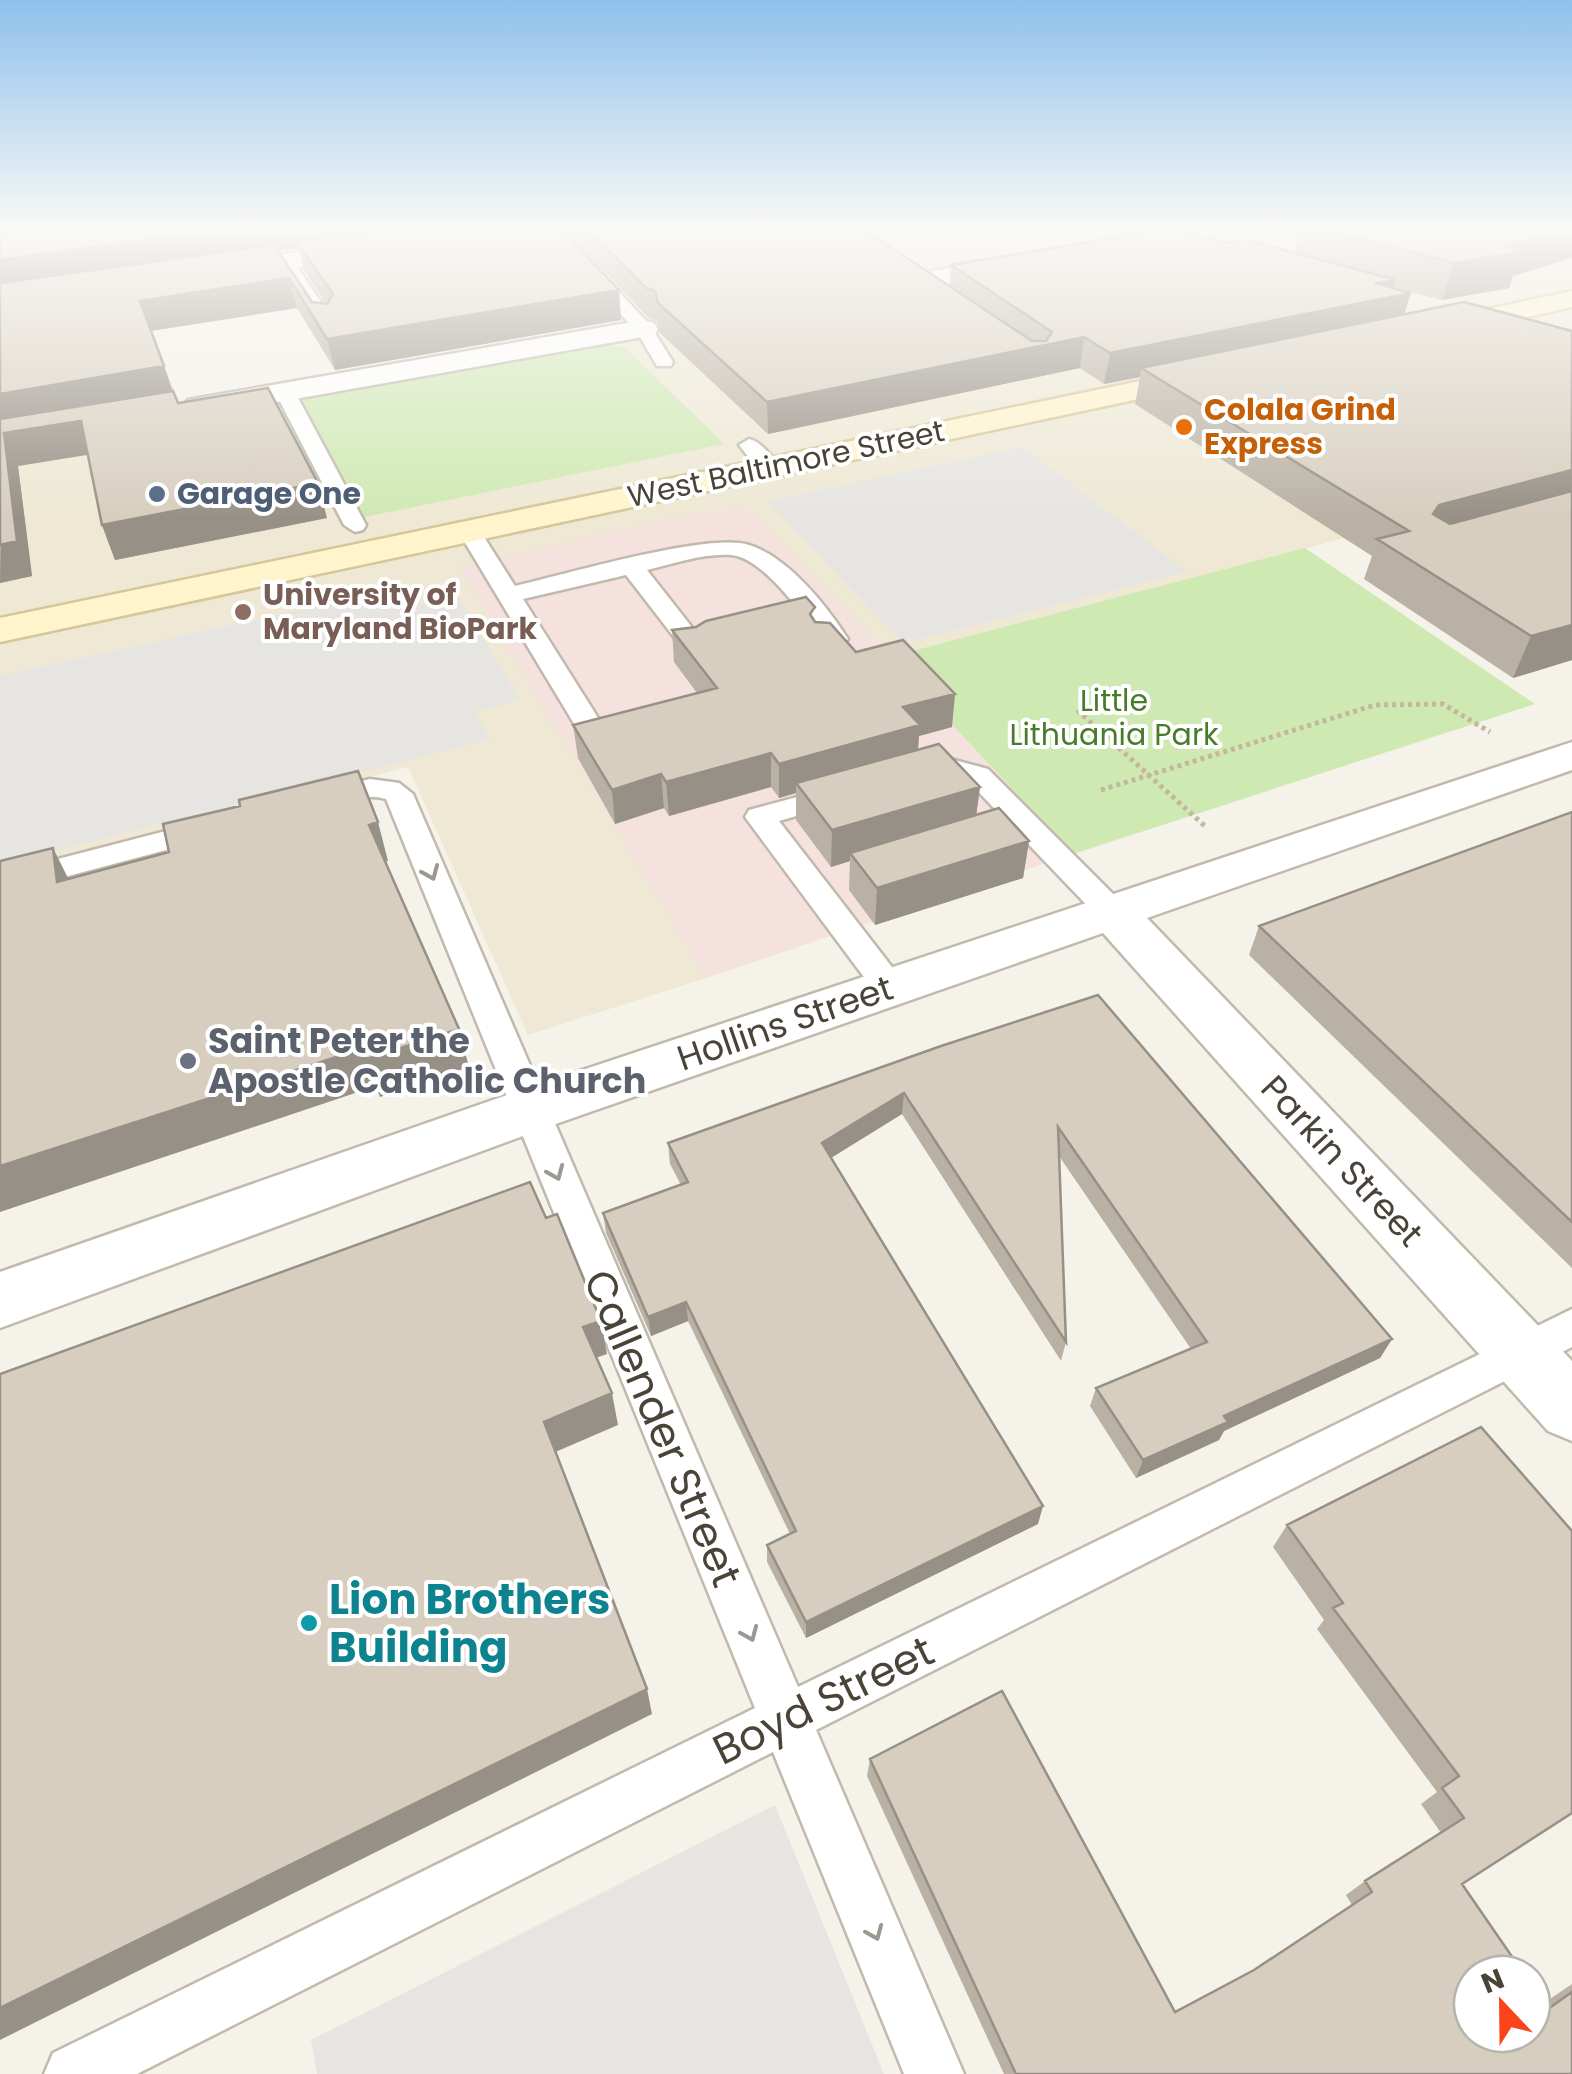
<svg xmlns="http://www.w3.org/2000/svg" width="1572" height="2074" viewBox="0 0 1572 2074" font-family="Poppins,sans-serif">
  <rect width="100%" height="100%" fill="#f5f2ea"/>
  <!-- education -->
  <path fill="#eee8d4" d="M630,228H1572V510L1371,531L889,657L460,567L706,978L528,1035L408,767L0,873V449L646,337L546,240Z"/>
  <!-- medical -->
  <path fill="#f5e2de" d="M743,503L889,657L1073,854L706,978L459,567Z"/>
  <!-- green -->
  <path fill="#cfe9b3" d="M604,345L625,347L724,444L364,517L301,397Z
    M1305,548L1535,704L1073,854L889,657Z"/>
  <!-- parking -->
  <path fill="#e7e5e2" d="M866,228H1078L1117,239L930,270Z
    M1189,228H1368L1331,267Z
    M1023,447L1187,572L903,643L767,501Z
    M404,587L415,605L457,595L520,700L475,712L490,739L0,865V676Z
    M775,1805L884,2074H317L311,2040Z"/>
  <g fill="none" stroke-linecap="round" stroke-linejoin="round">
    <!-- service casing -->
    <g stroke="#c1baac" stroke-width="5">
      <path id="service" d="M542,228H559L650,325L673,362L671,366H657L637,332Z
        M280,259H292L337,326L334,330H322L278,262Z
        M285,386L295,392L366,525L363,530L355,532L344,525L275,392Z
        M749,439C762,442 772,457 780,468L777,473H761L739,445Z
        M469,524L477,526L515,586C564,575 708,532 749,545C788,557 827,606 848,639L835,652H817L813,647L821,638C801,614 764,558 731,555C704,553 673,564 647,570L709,649L696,657L687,654L626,575L523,599L600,721L596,727H576L458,531Z
        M947,758L988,769L1124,905L1129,913L1124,921L1113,924L1102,921L968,781C945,770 927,785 905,779L901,773L905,767Z
        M370,779L399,783L413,794L798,1687L1572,1309V1347L816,1730L964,2074H904L773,1752L137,2074H44L53,2053L755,1708L386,799C359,790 336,813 310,806L305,800L310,794Z
        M841,785L851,788L856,794L851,800L779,821L902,980L907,988L902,996L890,1000L878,996L745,817L749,810Z
        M212,819L223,821L227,828L223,835L0,894V874Z"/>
    </g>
    <!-- minor casing -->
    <g stroke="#c1baac" stroke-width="5">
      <path id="minor" d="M1184,228H1215L1217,232L1205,239L1119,255L1106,247L1119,239Z
        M1025,255L1038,263L1034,268L915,290L902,282L915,274Z
        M644,320L654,323L658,329L654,335L199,416L188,414L183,407L188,400L199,398Z
        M1572,742V770L1147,918L1572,1361V1441L1548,1431L1103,933L550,1126L0,1328V1272L510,1094Z"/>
    </g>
    <!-- tertiary casing -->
    <g stroke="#c1baac" stroke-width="5">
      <path id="tertiary" d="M472,228H538L526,235L212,280L199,272L212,264Z"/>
    </g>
    <!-- secondary casing -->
    <g stroke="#d5c79a" stroke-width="5">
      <path id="secondary" d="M1126,228H1166L1232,247L1236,252L1223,260L1129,233Z
        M1572,291V307L1433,338L1423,335L1419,329L1423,323Z
        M1212,366L1223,369L1227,375L1223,381L0,642V618Z"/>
    </g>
    <!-- path -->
    <path stroke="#c3b79e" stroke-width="5" stroke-dasharray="4 4" stroke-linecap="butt" d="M1077,710L1206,827
      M1101,790L1375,705L1443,704L1490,732"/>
    <!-- service -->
    <use href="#service" fill="#fff" fill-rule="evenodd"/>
    <!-- minor -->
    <use href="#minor" fill="#fff" fill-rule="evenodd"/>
    <!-- tertiary -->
    <use href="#tertiary" fill="#fff" fill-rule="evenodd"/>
    <!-- secondary -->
    <use href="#secondary" fill="#fff4cb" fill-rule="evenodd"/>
  </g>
  <!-- wall -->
  <path fill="#b9b1a4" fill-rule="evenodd" d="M0,228H560L619,290L621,320L335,370L297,308L151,331L178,403L327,518L115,560L102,525L88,454L18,466L32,576L0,583ZM299,248L304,270L326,304L312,302L278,251Z
    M563,228H862L950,286L951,265L1227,243L1294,252L1300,228H1572L1513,276L1509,288L1442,300L1394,288L1405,314L1572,331V660L1513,678L1364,579L1372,556L1135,404L1140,377L1104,384L1080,368L768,434L660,333L657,321L648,317Z
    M815,622L856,652L952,727L919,736L918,750L980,787L976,816L1029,841L1023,878L875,925L849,890L850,861L831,867L796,820V793L779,798L771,787L669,816L664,808L615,824L578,758L573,725L697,693L674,662L672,630Z
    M1572,812V1268L1249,955L1259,926Z
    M941,1046L1392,1339L1380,1358L1224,1431L1219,1440L1136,1478L1090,1406L1096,1388L1191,1349L1059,1156L1066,1342L1061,1361L902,1114L831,1158L1038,1524L806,1638L767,1562V1545L790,1534L688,1321L651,1336L606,1233L603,1213L681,1185L670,1164L668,1143Z
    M1481,1427L1462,1884L1544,2003L1572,1984V2074H1004L867,1776L870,1759L1175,2012L1254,1970L1352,1905L1346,1895L1365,1881L1441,1833L1421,1804L1437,1792L1317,1629L1324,1620L1273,1547L1287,1525Z"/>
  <!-- shaded-wall -->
  <path fill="#969086" d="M236,228H444L297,242L299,248L0,290V260Z
    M1568,228H1572V258L1513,276L1509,288L1442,300L1454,263Z
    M289,278L297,308L150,331L140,301Z
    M1396,280L1391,297L1411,293L1402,322L1141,368L1140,377L1104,384L1110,353L1375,283Z
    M619,290L621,320L335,370L327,339Z
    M1084,337L1080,368L768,434L767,402Z
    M164,366L174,398L0,428V394Z
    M81,421L93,454L18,466L32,576L0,583L4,433Z
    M1572,470V502L1425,544L1433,514L1439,505Z
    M318,483L327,518L115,560L102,525Z
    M1572,625V660L1513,678L1531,636Z
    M955,694L952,727L919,736L917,759L796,783V793L779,798V764L903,707Z
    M771,753V787L669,816L666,782Z
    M661,774L664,808L615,824L612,790Z
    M980,787L975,824L850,853V861L831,867L832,830Z
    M378,822L388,861L380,863L369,825Z
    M1029,841L1023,878L875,925L877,888Z
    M53,848L72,886L57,882Z
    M459,1029L469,1067L380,1097L376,1086L0,1212V1166L364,1048Z
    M904,1093L902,1114L821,1164L822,1143Z
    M686,1302L688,1321L651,1336L648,1317Z
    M601,1321L607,1354L590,1360L583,1327Z
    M1392,1339L1380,1358L1224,1431L1219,1440L1136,1478L1143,1460L1224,1416Z
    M612,1393L618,1425L553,1453L544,1422Z
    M1043,1506L1038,1524L806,1638V1622Z
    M647,1689L652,1714L0,2040V2008Z"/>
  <!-- building -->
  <path fill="#d7cebf" stroke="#969086" stroke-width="2.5" d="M0,228H236L0,260Z
    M399,228H560L619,290L327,339L289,278L140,301L164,366L0,394V283L274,245L312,302L327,304L333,294L297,242Z
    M587,228H862L1032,341H1046L1052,332L951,265L1172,228L1227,243L1247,240L1396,280L1375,283L1411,293L1110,353L1084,337L767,402L658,303L655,291L646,288Z
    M1319,228H1568L1506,246L1522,252L1454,263Z
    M1464,302L1572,331V470L1439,505L1433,514L1450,524L1572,491V625L1531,636L1377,539L1409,531L1141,368Z
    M268,388L318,483L102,525L81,421L4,433L17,541L0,545V419L173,391L178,403Z
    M806,597L815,607L810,614L815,622L830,623L856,652L903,640L955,694L903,707L920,725L779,764L771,753L666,782L661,774L612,790L573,725L717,688L672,630L696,627L706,621Z
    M939,744L980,787L832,830L796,783Z
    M358,771L378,822L369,825L459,1029L367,1059L364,1048L0,1166V861L53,848L57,882L169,852L163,824L240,806L239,800Z
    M999,808L1029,841L877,888L850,853Z
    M1572,812V1222L1259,926Z
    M1098,995L1392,1339L1224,1416L1228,1422L1143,1460L1096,1388L1207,1342L1058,1127L1066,1342L904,1093L822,1143L1043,1506L806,1622L767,1545L796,1531L686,1302L648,1317L603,1213L688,1182L668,1143L941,1046Z
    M530,1182L546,1218L557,1214L601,1321L583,1327L612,1393L544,1422L647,1689L0,2008V1374Z
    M1481,1427L1572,1531V1813L1462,1884L1524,1974H1472V2034H1532V1986L1548,2009L1572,1992V2074H1016L870,1759L1002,1691L1175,2012L1254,1970L1372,1892L1365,1881L1464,1818L1442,1788L1459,1776L1333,1608L1343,1603L1287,1525Z"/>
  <!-- one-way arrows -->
  <defs><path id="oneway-chevron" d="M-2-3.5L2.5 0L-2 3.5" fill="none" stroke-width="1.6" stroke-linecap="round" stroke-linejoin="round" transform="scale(2.5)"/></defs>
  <g stroke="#9b9892">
    <use href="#oneway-chevron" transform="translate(431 873) rotate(67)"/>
    <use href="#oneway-chevron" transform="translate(556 1173) rotate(67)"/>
    <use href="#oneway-chevron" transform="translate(750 1634) rotate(67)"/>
    <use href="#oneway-chevron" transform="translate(875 1933) rotate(67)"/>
  </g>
  <!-- sky -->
  <linearGradient id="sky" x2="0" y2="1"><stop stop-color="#8ec0ec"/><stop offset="0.44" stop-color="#faf9f6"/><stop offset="1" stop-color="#faf9f6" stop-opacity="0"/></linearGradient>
  <rect width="1572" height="519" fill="url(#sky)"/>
  <!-- markers -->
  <circle fill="#e8710a" stroke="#fff" stroke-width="4" cx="1184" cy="427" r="10"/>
  <circle fill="#5c6f8a" stroke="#fff" stroke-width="4" cx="157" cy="494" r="10"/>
  <circle fill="#8d6e63" stroke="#fff" stroke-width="4" cx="243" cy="612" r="10"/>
  <circle fill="#6b7280" stroke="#fff" stroke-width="4" cx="188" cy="1061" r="10"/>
  <circle fill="#0f9aa8" stroke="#fff" stroke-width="4" cx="309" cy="1623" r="10"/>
  <g text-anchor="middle" stroke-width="8" stroke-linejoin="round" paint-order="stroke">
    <!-- far-food labels -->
    <g font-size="30" font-weight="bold" fill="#c56008" stroke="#fff" text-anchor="start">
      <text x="1204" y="420">Colala Grind<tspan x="1204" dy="34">Express</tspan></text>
    </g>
    <!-- far-street labels -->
    <g font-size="30" fill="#494338" stroke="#fff">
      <text transform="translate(786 464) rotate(-12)" y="10">West Baltimore Street</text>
    </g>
    <!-- far-service labels -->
    <g font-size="30" font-weight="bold" fill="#4e5e75" stroke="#fff" text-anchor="start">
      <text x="177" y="504">Garage One</text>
    </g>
    <!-- far-education labels -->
    <g font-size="30" font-weight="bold" fill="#785e54" stroke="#fff" text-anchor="start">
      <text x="263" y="605">University of<tspan x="263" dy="34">Maryland BioPark</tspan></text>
    </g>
    <!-- far-park labels -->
    <g font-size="30" fill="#477c2a" stroke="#fff">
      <text x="1114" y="711">Little<tspan x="1114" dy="34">Lithuania Park</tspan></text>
    </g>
    <!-- street labels -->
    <g font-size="35" fill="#494338" stroke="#fff">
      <text transform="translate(785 1023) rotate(-19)" y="12">Hollins Street</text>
      <text transform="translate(1342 1161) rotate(47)" y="12">Parkin Street</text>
    </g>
    <!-- worship labels -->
    <g font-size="35" font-weight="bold" fill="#5b616d" stroke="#fff" text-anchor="start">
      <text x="208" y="1053">Saint Peter the<tspan x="208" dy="40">Apostle Catholic Church</tspan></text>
    </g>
    <!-- near-street labels -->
    <g font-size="42" fill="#494338" stroke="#fff">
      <text transform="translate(663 1428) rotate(67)" y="15">Callender Street</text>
      <text transform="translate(823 1700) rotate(-26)" y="15">Boyd Street</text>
    </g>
    <!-- near-culture labels -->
    <g font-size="42" font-weight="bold" fill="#0d838f" stroke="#fff" text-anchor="start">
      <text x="329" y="1614">Lion Brothers<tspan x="329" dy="48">Building</tspan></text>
    </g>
  </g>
  <!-- north arrow -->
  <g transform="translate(1502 2004) rotate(338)"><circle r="48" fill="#ffffff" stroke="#b6b4af" stroke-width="2.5"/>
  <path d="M0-8L18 38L0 25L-18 38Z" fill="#fb441c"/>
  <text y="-15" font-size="28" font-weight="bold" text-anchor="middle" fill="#494338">N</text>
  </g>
</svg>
